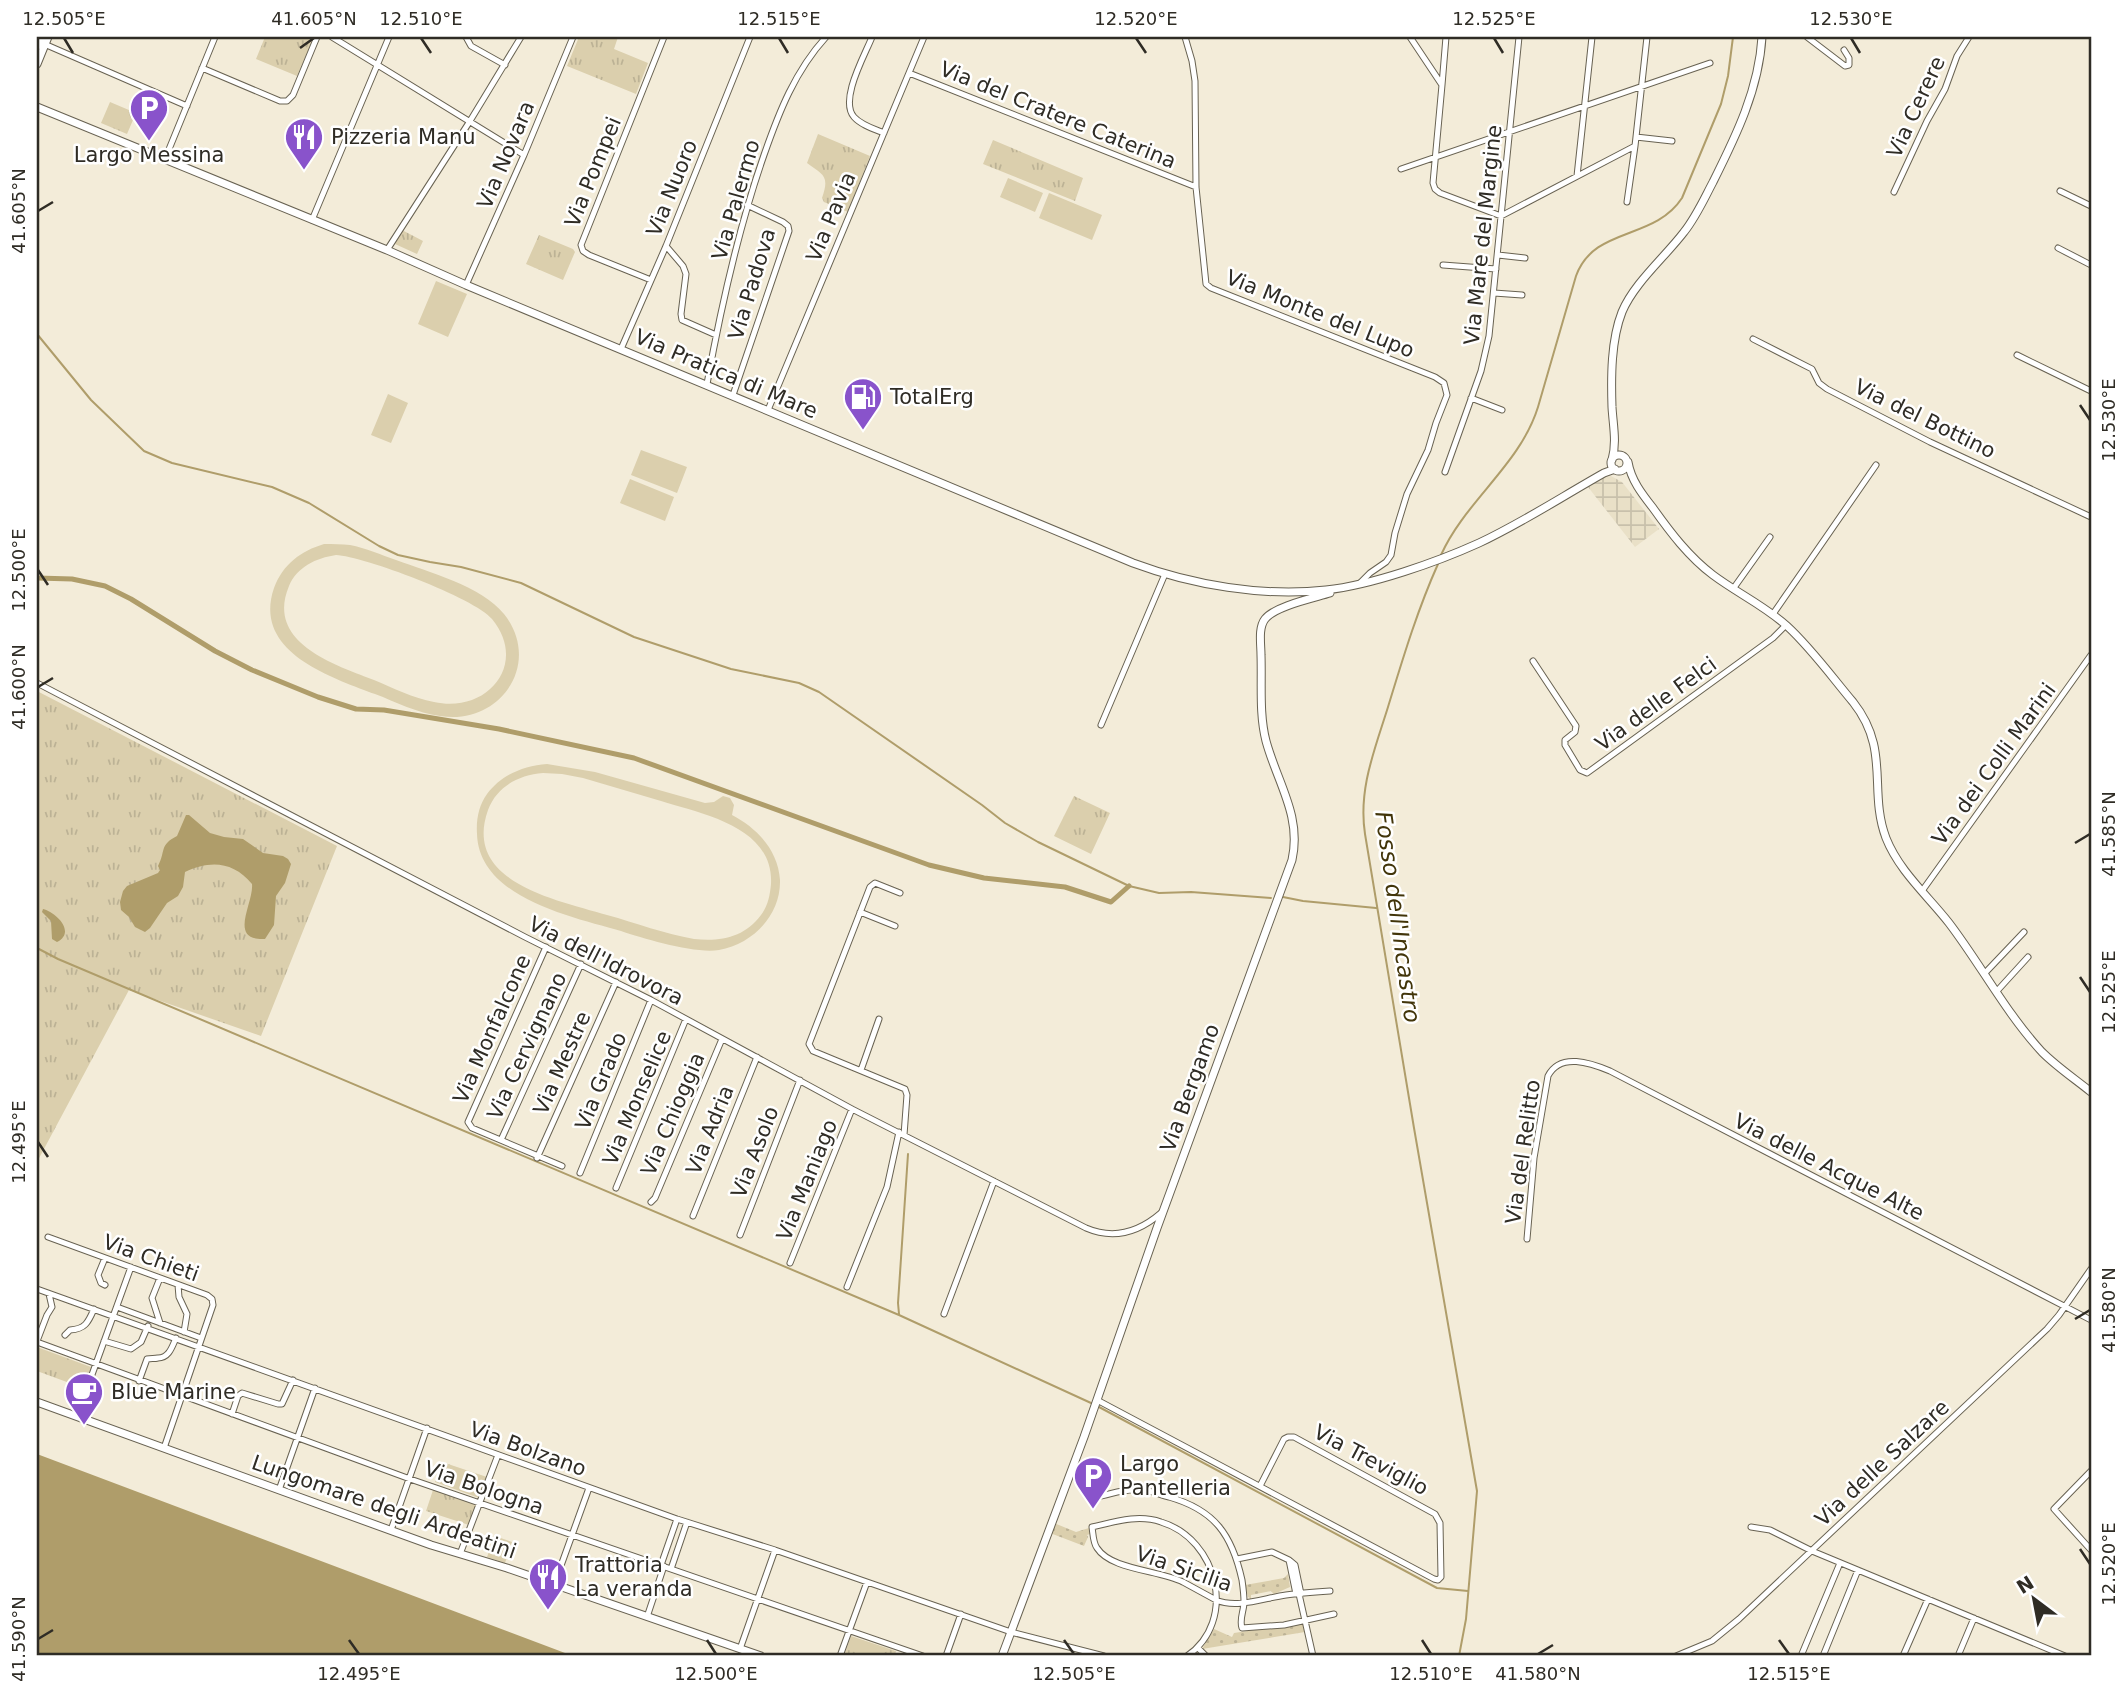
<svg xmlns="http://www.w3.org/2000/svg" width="2128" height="1693" viewBox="0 0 2128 1693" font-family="'DejaVu Sans',sans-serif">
  <defs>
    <pattern id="industrial-grid" width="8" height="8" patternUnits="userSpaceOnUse" patternTransform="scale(1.75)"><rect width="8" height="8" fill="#e9e0c7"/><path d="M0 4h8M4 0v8" fill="none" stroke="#c8c0ab"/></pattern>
    <pattern id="grass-tufts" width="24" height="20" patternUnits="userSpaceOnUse" patternTransform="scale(1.75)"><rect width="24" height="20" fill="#dbcfad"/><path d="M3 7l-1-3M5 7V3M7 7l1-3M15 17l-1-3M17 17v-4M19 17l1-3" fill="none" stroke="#bcb295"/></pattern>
    <pattern id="park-dots" width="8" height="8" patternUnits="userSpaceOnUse" patternTransform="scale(1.75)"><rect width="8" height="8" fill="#dbcfad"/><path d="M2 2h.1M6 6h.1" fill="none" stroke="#bcb295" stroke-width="1.8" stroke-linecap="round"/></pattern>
  </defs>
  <rect width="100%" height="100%" fill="#f3ecd9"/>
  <!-- industrial -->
  <path fill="url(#industrial-grid)" d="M1611,476L1622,482L1659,529L1635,547L1588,487L1600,478Z"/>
  <!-- grass -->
  <path fill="url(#grass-tufts)" d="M265,37H314L297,76L256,59Z
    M579,37H618L614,49L648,63L636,94L567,66Z
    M110,102L136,113L127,134L101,123Z
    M818,134L870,156L848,212L824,202L822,198C830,175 823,175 807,163Z
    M993,140L1083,178L1075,201L983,164Z
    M402,230L423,241L417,254L395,244Z
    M539,235L573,249L575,252L563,280L526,264Z
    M37,691L337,846L261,1036L129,990L37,1162Z
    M1074,796L1110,813L1091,854L1054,836Z
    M37,1347L91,1367L86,1383L81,1382L80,1385L83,1388L37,1371Z
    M442,1462L487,1477L479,1498L435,1482Z
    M433,1490L476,1505L469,1525L426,1511Z
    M495,1536L512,1542L505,1563L487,1557Z
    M851,1636L896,1651L894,1656H844Z"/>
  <!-- park -->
  <path fill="url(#park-dots)" d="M1054,1523L1076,1532L1089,1528L1090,1534L1087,1535L1088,1537L1084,1546L1050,1533Z
    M1288,1574L1290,1587L1274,1594L1271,1591L1251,1595V1599L1248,1597L1245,1585L1284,1578Z
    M1303,1624L1305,1632L1202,1649L1214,1629L1232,1637L1234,1633C1258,1629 1280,1628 1303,1624Z"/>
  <!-- garden -->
  <path fill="#dbcfad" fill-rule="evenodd" d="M1008,178L1043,193L1035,212L1000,197Z
    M1049,193L1102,215L1092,240L1039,218Z
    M436,281L467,294L448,337L418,324Z
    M388,394L408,403L391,443L371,435Z
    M641,450L687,467L677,493L631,475Z
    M630,479L674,497L665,521L620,503Z
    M324,544C333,544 342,544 350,545C366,548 381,555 396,560C428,572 482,586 504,614C543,663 500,726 440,716C417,713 396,702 375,694C331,677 252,652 274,588C283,564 301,551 324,544ZM336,555C363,556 475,598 492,619C529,664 487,714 434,702C413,698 393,688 374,680C335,665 265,643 289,586C297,567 316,558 336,555Z
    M547,764L595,772L705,803L714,802L723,796L730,798L734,805L732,815C757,828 778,850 780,880C781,915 753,944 719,950C695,954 645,939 621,931C572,917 479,898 477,834C476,819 479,805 487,794C502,774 524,766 547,764ZM543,773L562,774L583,778C609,786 635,793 661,801C703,814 774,827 771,884C770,895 768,906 761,915C745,937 721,942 694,939C665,934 636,923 607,915C558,900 462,883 488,810C497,786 519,775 543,773Z"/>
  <!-- water -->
  <path fill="#af9d6a" d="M186,815H189L210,833L224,837L243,839L263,853L283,856L288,859L291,864L285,883L276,896L274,925L265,939C227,941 254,903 252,884C233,861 210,860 185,872L183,887L178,896L167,903L150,928L145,932L135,927L129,917L121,910L120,902L123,891L127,886L158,873L160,870L158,866C166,851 159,845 177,836Z
    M43,909C57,913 76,932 57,942L52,939L51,921L42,912Z
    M37,1454L573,1656H37Z"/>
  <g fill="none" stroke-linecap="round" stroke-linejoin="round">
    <!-- stream -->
    <path stroke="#af9d6a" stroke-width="2" d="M37,334L91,400L144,451L172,463L272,487L309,503L379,546L398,555L430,562L461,567L521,583L634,637L731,669L799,683L819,692L982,805L1005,823L1038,842L1129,886L1159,893L1191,892L1271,898
      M1441,555C1465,501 1520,465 1538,407L1576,276C1594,226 1654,241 1682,198L1721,104L1728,76L1733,37
      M1438,564C1417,611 1403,658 1388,707C1375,749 1358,789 1365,834L1414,1128L1477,1491L1466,1619L1459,1656
      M1283,897L1303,901L1376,908
      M37,948L58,959L899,1315L1091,1403
      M899,1314L898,1303L908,1154
      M1099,1407L1437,1588L1468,1591"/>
    <!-- canal -->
    <path stroke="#af9d6a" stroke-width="5" d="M37,578L72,579L105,586L131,599L215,651L252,670L318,697L356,709L384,710L499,729L634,758L929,865L984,878L1065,887L1111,902L1129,886"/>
    <!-- street casing -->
    <g stroke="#686252" stroke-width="7">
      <path id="street" d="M332,37L524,155
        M466,37L471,46L505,65
        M872,37C865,55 839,100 854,117C861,125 874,129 884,133
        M1185,37L1192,61L1195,81L1196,187L1206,284L1211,288L1435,377L1444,383L1447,395L1436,423L1428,450L1407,494L1395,533L1391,555L1386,562L1370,573L1360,583
        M1410,37L1442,85L1433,183L1435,189L1440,193L1501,216L1635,146L1647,37
        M1807,37L1845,66L1849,65V58L1844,50
        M42,43L187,106
        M202,68L280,101H287L293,95L317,37
        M909,73L1196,187
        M1442,85L1446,37
        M1636,137L1672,141
        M165,159L215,37
        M1401,169L1710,63
        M1577,176L1592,37
        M2060,191L2091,206
        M1894,192L1927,121L1945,89L1957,56L1969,37
        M1627,202L1635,146
        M312,220L389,37
        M666,246L683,266L686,274L681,314L682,320L716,335
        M2058,248L2091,265
        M387,250L470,121L521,37
        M1498,255L1525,258
        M1443,265L1496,269
        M651,280L589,255L583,251L581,245L664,37
        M466,285L524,155L573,37
        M1494,293L1522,295
        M1753,339L1812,369L1819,383L1827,389L1930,442L2091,517
        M621,349L666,246L750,37
        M2017,355L2091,391
        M707,384C721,307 738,229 764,155C779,112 795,71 826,37
        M733,395L789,231L788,226L783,222L747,205
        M1471,398L1502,410
        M768,410L924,37
        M1445,472L1481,371L1489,336L1519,37
        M1733,589L1770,537
        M1773,614L1876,465
        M1533,661L1576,726L1575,732L1565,740V745L1580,770L1587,773L1773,638L1786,625
        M37,683L525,937L651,1000L852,1109L1086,1228C1114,1240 1139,1232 1161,1213
        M1101,725L1165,574
        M1922,891L2091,655
        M900,893L875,883L870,887L809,1044L813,1051L905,1089L907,1095L904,1135
        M860,912L895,926
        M546,947L468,1122L472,1128L562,1166
        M1984,974L2024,932
        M1997,991L2028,957
        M861,1070L879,1019
        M501,1140L581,964
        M537,1158L616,982
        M580,1173L651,1000
        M616,1188L686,1019
        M651,1202L655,1198L722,1039
        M693,1216L757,1057
        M740,1235L800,1080
        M48,1237L207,1295L212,1299L213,1305L164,1448
        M1527,1239L1534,1158L1548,1076C1560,1052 1591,1063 1610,1071L2091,1320
        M105,1258L98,1275L101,1283L105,1285
        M790,1263L852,1109
        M178,1285L179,1297L187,1314L184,1332
        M847,1287L887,1187L899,1132
        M37,1289L677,1519L775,1550L1011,1632L1104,1656
        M117,1307L201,1338
        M944,1314L994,1181
        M160,1323L152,1298L160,1278
        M65,1335L70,1330C85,1329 88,1323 94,1309
        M37,1341L47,1315L52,1307L49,1294
        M104,1341L131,1349L141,1342L148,1326
        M37,1342L410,1479L923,1656
        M139,1381L147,1359C151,1358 154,1359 158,1358C169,1358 172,1347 176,1338
        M1097,1400L1434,1579L1438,1580L1441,1577L1440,1523L1435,1514L1294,1437H1288L1284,1439L1260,1486
        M232,1414L238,1396L242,1393L278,1404H282L293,1380
        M77,1416L131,1267
        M2091,1471L2054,1509L2091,1550
        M279,1490L315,1388
        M1090,1499C1106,1495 1126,1488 1143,1490C1152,1491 1161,1495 1169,1497C1215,1510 1232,1535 1242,1580C1243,1587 1244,1595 1244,1602C1244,1611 1239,1619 1242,1628L1284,1625L1334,1614
        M1751,1527L1770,1530L1812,1551L2065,1656
        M391,1530L427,1428
        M460,1554L498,1455
        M1237,1559L1272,1552L1289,1560
        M661,1565L677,1519
        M671,1569L687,1522
        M554,1585L589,1488
        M1296,1594L1289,1560L1295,1565L1301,1594
        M1299,1594L1313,1656
        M647,1617L664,1566
        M1198,1648L1206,1656
        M740,1649L775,1550
        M840,1656L867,1582
        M946,1656L961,1614
        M1187,1656C1238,1621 1218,1539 1161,1522C1138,1514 1114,1522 1092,1527C1093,1533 1093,1543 1097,1548C1111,1570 1159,1570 1183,1582L1216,1600C1237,1609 1264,1598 1286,1595C1300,1593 1315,1592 1330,1591
        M1676,1656L1712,1641L1739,1619L2047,1329L2059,1315L2091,1269
        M1801,1656L1840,1563
        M1823,1656L1858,1570
        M1903,1656L1928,1599
        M1958,1656L1974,1618"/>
    </g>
    <!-- secondary casing -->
    <g stroke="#686252" stroke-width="9">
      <path id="secondary" d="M37,46L41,37
        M37,64L48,37
        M37,107L387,250L466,285L1133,563C1192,585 1263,597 1326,590C1372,585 1437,562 1479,543C1522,523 1563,496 1604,473L1615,469
        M1611 463a8 8 0 1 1 16 0a8 8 0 1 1-16 0Z
        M1612,460C1617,442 1613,425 1612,407C1611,377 1611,340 1622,312C1634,283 1665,257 1684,232C1696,217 1704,199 1713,182C1736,136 1759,89 1762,37
        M1628,462C1631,480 1642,494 1653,508C1670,532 1689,557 1713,575C1737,593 1765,606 1787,626C1811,648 1832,677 1853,702C1891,750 1868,790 1886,838C1899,871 1928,896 1949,923C1981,965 2006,1013 2042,1052C2057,1067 2075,1079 2091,1092
        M37,1402L431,1545L507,1568L761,1656
        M1002,1656L1084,1437L1157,1228L1292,860C1302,816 1277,782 1266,741C1259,714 1262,684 1261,655C1261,644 1258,628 1265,619C1275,606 1314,598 1330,593"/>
    </g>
    <!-- street -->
    <use href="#street" stroke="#fff" stroke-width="5"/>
    <!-- secondary -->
    <use href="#secondary" stroke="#fff" stroke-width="7"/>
  </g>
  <!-- ticks -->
  <path fill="none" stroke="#2f2c25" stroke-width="2.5" d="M64,38L73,53M421,38L431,53M779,38L788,53M1136,38L1146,53M1494,38L1503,53M1851,38L1860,53M300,48L314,38M38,211L53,202M2080,405L2090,420M38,570L48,585M38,687L53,678M2075,843L2090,834M2080,977L2090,992M38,1142L48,1157M2075,1319L2090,1310M2080,1549L2090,1564M38,1639L53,1630M349,1640L359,1654M707,1640L716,1654M1064,1640L1074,1654M1422,1640L1431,1654M1779,1640L1789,1654M1538,1654L1553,1645"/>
  <!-- icons -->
  <defs>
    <g id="parking-pin" transform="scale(2.0125)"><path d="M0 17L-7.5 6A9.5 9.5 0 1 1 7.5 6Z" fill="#8953cb" stroke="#fff"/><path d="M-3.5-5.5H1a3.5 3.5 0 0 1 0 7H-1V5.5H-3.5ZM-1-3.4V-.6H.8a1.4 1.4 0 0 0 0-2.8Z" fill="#fff"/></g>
    <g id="restaurant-pin" transform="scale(2.0125)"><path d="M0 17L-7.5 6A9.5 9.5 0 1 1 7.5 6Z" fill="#8953cb" stroke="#fff"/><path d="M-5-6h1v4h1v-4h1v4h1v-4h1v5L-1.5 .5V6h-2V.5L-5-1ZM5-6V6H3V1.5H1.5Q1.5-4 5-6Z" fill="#fff"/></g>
    <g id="fuel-pin" transform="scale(2.0125)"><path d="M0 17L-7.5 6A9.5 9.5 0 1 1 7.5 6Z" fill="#8953cb" stroke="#fff"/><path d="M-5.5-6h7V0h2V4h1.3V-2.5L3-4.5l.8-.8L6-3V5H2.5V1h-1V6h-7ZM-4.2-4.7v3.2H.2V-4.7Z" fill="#fff"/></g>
    <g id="cafe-pin" transform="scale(2.0125)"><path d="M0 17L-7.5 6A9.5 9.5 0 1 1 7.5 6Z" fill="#8953cb" stroke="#fff"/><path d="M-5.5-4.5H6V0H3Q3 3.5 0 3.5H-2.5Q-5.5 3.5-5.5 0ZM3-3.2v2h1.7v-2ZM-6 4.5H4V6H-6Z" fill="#fff"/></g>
  </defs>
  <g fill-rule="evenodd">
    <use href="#parking-pin" x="149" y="108"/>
    <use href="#restaurant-pin" x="304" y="137"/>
    <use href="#fuel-pin" x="863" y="397"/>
    <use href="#cafe-pin" x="84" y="1392"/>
    <use href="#parking-pin" x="1093" y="1476"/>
    <use href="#restaurant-pin" x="548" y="1577"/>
  </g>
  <g text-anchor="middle" stroke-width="5" stroke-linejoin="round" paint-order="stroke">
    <!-- street labels -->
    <g font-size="21" fill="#2f2c25" stroke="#fff">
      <text transform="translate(1916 107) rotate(-65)" y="7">Via Cerere</text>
      <text transform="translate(1058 115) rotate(22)" y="7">Via del Cratere Caterina</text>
      <text transform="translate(506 155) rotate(-67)" y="7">Via Novara</text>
      <text transform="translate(593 172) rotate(-68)" y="7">Via Pompei</text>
      <text transform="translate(672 188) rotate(-68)" y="7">Via Nuoro</text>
      <text transform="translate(736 200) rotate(-74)" y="7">Via Palermo</text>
      <text transform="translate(831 217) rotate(-67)" y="7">Via Pavia</text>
      <text transform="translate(1483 235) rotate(-84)" y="7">Via Mare del Margine</text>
      <text transform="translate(752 284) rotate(-73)" y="7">Via Padova</text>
      <text transform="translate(1320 314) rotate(22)" y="7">Via Monte del Lupo</text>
      <text transform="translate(726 374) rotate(23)" y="7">Via Pratica di Mare</text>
      <text transform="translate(1925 419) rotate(26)" y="7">Via del Bottino</text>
      <text transform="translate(1656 704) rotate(-36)" y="7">Via delle Felci</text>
      <text transform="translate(1994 764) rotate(-54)" y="7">Via dei Colli Marini</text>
      <text transform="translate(606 961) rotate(27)" y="7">Via dell'Idrovora</text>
      <text transform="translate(492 1029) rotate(-66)" y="7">Via Monfalcone</text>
      <text transform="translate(527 1046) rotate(-65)" y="7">Via Cervignano</text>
      <text transform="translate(562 1063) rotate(-66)" y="7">Via Mestre</text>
      <text transform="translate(601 1081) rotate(-68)" y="7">Via Grado</text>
      <text transform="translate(1190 1088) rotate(-70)" y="7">Via Bergamo</text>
      <text transform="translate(637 1098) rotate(-67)" y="7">Via Monselice</text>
      <text transform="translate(673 1114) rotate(-67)" y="7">Via Chioggia</text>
      <text transform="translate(710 1130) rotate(-68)" y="7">Via Adria</text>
      <text transform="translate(755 1152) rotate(-69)" y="7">Via Asolo</text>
      <text transform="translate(1523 1152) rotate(-82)" y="7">Via del Relitto</text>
      <text transform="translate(1829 1167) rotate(27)" y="7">Via delle Acque Alte</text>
      <text transform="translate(807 1180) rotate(-68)" y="7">Via Maniago</text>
      <text transform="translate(151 1258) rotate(20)" y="7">Via Chieti</text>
      <text transform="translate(528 1449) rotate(20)" y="7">Via Bolzano</text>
      <text transform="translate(1371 1460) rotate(28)" y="7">Via Treviglio</text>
      <text transform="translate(1882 1463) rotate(-43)" y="7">Via delle Salzare</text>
      <text transform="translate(484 1488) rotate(19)" y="7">Via Bologna</text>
      <text transform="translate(384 1507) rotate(19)" y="7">Lungomare degli Ardeatini</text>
      <text transform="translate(1184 1569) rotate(19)" y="7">Via Sicilia</text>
    </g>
    <!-- poi labels -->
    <g font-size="21" fill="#2f2c25" stroke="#fff" text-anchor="start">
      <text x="331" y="144">Pizzeria Manu</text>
      <text x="149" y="162" text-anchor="middle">Largo Messina</text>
      <text x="890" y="404">TotalErg</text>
      <text x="111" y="1399">Blue Marine</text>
      <text x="1120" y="1471">Largo<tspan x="1120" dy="24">Pantelleria</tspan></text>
      <text x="575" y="1572">Trattoria<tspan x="575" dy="24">La veranda</tspan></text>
    </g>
    <!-- water labels -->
    <g font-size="23" font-style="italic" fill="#42350a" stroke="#fff">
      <text transform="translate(1398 917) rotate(82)" y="8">Fosso dell'Incastro</text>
    </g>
  </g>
  <!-- border -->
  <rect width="2128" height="1693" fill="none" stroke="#ffffff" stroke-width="77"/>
  <!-- north arrow -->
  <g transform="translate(2034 1599) rotate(328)" stroke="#ffffff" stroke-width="5" paint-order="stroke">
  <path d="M0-5L12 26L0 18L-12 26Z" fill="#2f2c25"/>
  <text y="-10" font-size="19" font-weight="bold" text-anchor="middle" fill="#2f2c25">N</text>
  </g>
  <rect x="38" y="38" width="2052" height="1616" fill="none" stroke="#2f2c25" stroke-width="2.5"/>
  <g font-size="18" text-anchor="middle" fill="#2f2c25">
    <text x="64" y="25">12.505°E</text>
    <text x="314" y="25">41.605°N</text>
    <text x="421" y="25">12.510°E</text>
    <text x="779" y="25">12.515°E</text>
    <text x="1136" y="25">12.520°E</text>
    <text x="1494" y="25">12.525°E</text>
    <text x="1851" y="25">12.530°E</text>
    <text transform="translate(19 211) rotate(-90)" y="6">41.605°N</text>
    <text transform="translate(2109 420) rotate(-90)" y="6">12.530°E</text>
    <text transform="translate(19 570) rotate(-90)" y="6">12.500°E</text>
    <text transform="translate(19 687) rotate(-90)" y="6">41.600°N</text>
    <text transform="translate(2109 834) rotate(-90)" y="6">41.585°N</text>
    <text transform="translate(2109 992) rotate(-90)" y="6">12.525°E</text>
    <text transform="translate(19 1142) rotate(-90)" y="6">12.495°E</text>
    <text transform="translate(2109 1310) rotate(-90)" y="6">41.580°N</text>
    <text transform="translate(2109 1564) rotate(-90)" y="6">12.520°E</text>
    <text transform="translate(19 1639) rotate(-90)" y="6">41.590°N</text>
    <text x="359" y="1680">12.495°E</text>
    <text x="716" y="1680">12.500°E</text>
    <text x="1074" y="1680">12.505°E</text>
    <text x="1431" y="1680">12.510°E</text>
    <text x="1538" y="1680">41.580°N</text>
    <text x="1789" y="1680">12.515°E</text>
  </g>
</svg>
